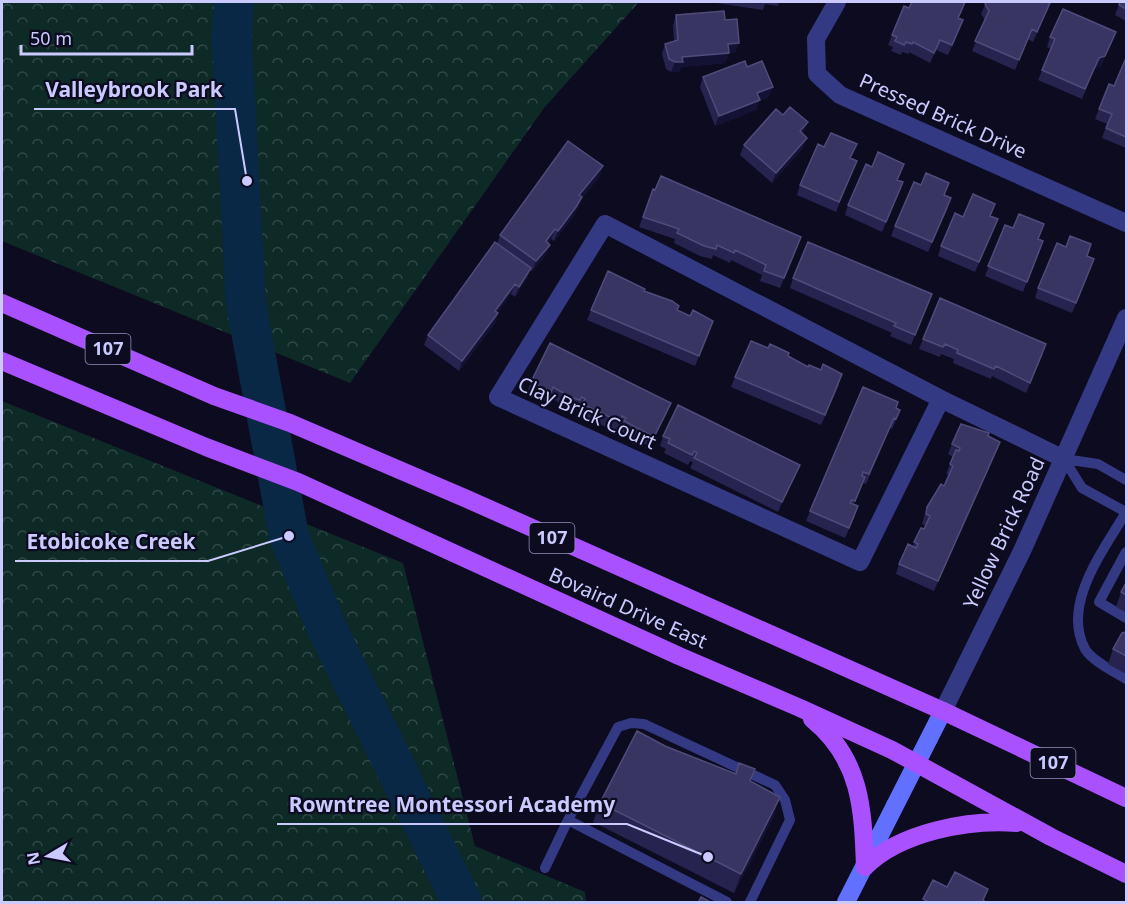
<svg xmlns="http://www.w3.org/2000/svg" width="1128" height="904" viewBox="0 0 1128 904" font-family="'Noto Sans',sans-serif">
  <defs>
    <pattern id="park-crowns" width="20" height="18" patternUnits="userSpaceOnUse" patternTransform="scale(1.5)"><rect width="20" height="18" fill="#0e2a26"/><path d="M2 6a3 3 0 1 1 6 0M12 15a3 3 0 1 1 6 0" fill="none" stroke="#304847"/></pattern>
  </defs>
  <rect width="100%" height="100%" fill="#0c0b20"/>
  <!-- park -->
  <path fill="url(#park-crowns)" d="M2,2H639L544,108L350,383L2,241Z
    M2,401L403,563L475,846L585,892L586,902H2Z"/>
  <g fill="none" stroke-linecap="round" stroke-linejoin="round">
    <!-- river -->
    <path stroke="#092846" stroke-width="40" d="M234,2L232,40L246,304L289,536L330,635L462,902"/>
    <!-- lane -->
    <path stroke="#333982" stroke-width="10" d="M1064,459L1082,488L1126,512
      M1064,459L1098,464L1126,480
      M1126,512C1104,550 1061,604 1085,649C1092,661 1115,672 1126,679
      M1126,552L1099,602L1126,618
      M545,868L568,820
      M727,902L568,820L618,727L631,723L644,724L775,785L785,800L790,820L750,902"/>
    <!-- street -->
    <path stroke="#333982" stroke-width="18" d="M837,2L816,39L817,74L840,95L1126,223
      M941,399L860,562L498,397L605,224L941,399L1064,459
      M943,711L1022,551L1126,318"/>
    <!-- secondary -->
    <path stroke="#6170ff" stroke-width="18" d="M846,902L943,711"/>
    <!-- primary -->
    <path stroke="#a951ff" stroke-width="18" d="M2,303L214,396L290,423L467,499L943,711L1126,798
      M2,361L206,447L298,482L679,656L800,708L892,750L1051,837L1126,874
      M812,719C861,759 863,808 865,867
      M865,867C900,832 969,819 1017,823"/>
  </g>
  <!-- wall -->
  <path fill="#26234f" d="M716,2H779L778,6L765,4L763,10L716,3Z
    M910,2H966L959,18V30L948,55L936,50L930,63L909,52V54L902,52L901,55L891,51L893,47L888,45L892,35L909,8L912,3Z
    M986,2L1050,3L1033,42L1028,39L1015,70L972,51L985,20L981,14Z
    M1120,2H1126V21L1115,15Z
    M676,15L725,20L735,53H729L725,63L681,67L679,72H671L666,69L662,54L665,44L674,41L673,25Z
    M1050,37L1112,42L1101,66L1095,68L1082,99L1038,80L1051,49L1047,47Z
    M1126,58V148L1102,138L1107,124L1095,119L1099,109L1114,86Z
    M747,67L769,97L759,101L756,110L715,126L700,87L703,77Z
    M804,132L803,134V148L772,183L740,155L744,145Z
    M851,158L853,171L836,212L797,195L800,185Z
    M600,176L582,198L578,207L573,217L554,241L551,239L548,243L546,255L532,271L530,270L527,278L515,297L511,294L497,312L498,313L495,323L459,371L424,345L428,335L497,244L500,235Z
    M897,180L899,192L882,232L845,215L848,205Z
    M653,189L801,237L780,288L760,281L762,275L731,260L730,263L713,255L712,259L700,256L674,243L675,239L639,227Z
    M945,195L948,208L928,252L891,236L895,226Z
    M991,216L998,219L975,272L938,256L941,246Z
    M1005,225L1043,241L1023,292L985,276Z
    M1087,256L1094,259L1072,313L1035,298L1038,288Z
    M793,278L932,294L911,345L890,336L892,333L790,288Z
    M644,291L677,310L690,316L713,321L695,366L587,320L591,310Z
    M923,339L1043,354L1026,393L992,376L991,379L953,363L954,359L941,354L940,357L919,349Z
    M788,356L839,385L821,425L731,387L735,377Z
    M531,382L667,413L650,447L620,431L622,428L619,426L616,432L579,414L581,408L578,407L577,410L566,407L550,397L547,402L527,392Z
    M896,408V420L892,429L890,428L866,484L863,483L854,504L855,516L845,538L806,521L810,511Z
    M663,436L796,475L778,512L690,468L693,462L690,461L688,465L664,453L666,449L660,446Z
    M988,436L996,452L934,591L896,574L899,564L913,546L921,528L924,529L926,526L922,524L927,507L944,486L949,475L946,474L953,457L948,454L952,444Z
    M1126,583V612L1116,607L1121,592Z
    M1126,632V674L1108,664L1113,649Z
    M665,746L750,781L774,816L734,893L593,822L600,803Z"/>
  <!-- shaded-wall -->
  <path fill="#141234" d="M1116,32L1101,66L1095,68L1082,99L1099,58Z
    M739,43L735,53H729L725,63L681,67L679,72H671L675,62L682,57L728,44Z
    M773,87L769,97L759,101L756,110L715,126L719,116L757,93Z
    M808,122L804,132L796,141L800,131Z
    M807,138L803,148L772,183L776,173Z
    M603,166L600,176L582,198L578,207L573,217L554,241L558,231L579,195Z
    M555,229L551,239L543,251L546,241Z
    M550,245L546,255L532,271L536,261Z
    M531,268L527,278L515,297L519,287Z
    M515,284L511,294L492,321L495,311Z
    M498,313L495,323L459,371L462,361Z
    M671,403L667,413L650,447L654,437Z
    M1000,442L996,452L934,591L938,581Z
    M800,465L796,475L778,512L782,502Z
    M780,797L774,816L734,893L741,874Z"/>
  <!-- building -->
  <path fill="#383562" stroke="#4f4c7b" stroke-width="1.5" d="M912,2H965L958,18L963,20L952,45L940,40L934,53L913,42L912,44L906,42L904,45L895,41L897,37L892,35L904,6L909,8Z
    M986,2H1046L1050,3L1037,32L1032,29L1019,60L975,41L989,11L985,4Z
    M1120,2H1126V9L1119,5Z
    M1063,9L1116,32L1105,56L1099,58L1085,89L1042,70L1055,39L1050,37Z
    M724,11L725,20L737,19L739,43L728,44L729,53L682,57L683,62H675L669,59L665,44L678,40L676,15Z
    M1126,58V137L1106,128L1112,114L1099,109L1109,84L1114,86Z
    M745,61L747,67L762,61L773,87L757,93L760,100L719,116L703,77Z
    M790,107L808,122L800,131L807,138L776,173L744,145L776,109L783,115Z
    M831,133L857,144L850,158L857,161L839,202L800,185L818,144L824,147Z
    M568,141L603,166L579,195L582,197L576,207L558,231L555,229L546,241L550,245L536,261L500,235Z
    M878,152L904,164L897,180L903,182L886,222L848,205L866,164L872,167Z
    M926,173L949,183L944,195L951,198L932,242L895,226L914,182L921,185Z
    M661,176L801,237L784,278L764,271L766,265L735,250L734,253L717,245L716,249L704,246L677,233L679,229L643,217L653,189L655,190Z
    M973,194L995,204L990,216L998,219L979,262L941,246L955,213L963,217Z
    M1019,214L1044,224L1038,239L1043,241L1027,282L988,266L1005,225L1013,228Z
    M1070,236L1091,244L1087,256L1094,259L1076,303L1038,288L1057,243L1066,247Z
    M495,242L531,268L519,287L515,284L495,311L498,313L462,361L428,335Z
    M808,242L932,294L915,335L894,326L896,323L793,278Z
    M608,271L645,289L644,291L672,301L679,306L677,310L690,316L693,310L713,321L699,356L591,310Z
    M940,298L1046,344L1030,383L996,366L994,369L957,353L958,350L945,344L943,347L923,339Z
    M751,341L768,348L770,344L789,353L788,356L808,367L809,365L821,370L823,364L842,374L825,415L735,377Z
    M550,343L671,403L654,437L624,421L626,418L622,416L620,422L582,404L585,399L582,397L580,400L570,397L553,387L551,392L531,382Z
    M863,387L898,402L896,408L900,410L896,419L894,418L869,474L863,472L862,476L865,477L855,501L852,500L850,503L858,506L849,528L810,511Z
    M678,405L800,465L782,502L694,458L697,453L694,451L692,455L668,443L670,439L663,436Z
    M961,424L989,433L988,436L1000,442L938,581L899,564L908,544L916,548L918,544L914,542L921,528L924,529L930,516L926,514L927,507L941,484L944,486L953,466L950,464L956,450L959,451L960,448L952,444Z
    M1126,583V595L1121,592Z
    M1126,632V656L1113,649L1122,633Z
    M637,731L665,746L736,774L739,763L755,769L750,781L780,797L741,874L600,803Z
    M955,872L988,889L983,900L987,903H930L923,899L933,880L947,887Z
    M701,897L712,903H698Z"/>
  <g text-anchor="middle" stroke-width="4.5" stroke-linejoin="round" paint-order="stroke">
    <!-- shield labels -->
    <g fill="#0c0b20" stroke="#9191bc" stroke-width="1.5">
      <rect x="85.5" y="334" width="45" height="30" rx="4.5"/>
      <rect x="529.5" y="523" width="45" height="30" rx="4.5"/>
      <rect x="1030.5" y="748" width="45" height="30" rx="4.5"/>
    </g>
    <g font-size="18" font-weight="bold" fill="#cacaff">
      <text x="108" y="355">107</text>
      <text x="552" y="544">107</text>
      <text x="1053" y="769">107</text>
    </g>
    <!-- street labels -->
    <g font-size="20" fill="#cacaff" stroke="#0c0b20">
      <text transform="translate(943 116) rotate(24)" y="7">Pressed Brick Drive</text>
      <text transform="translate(587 413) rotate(24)" y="7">Clay Brick Court</text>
      <text transform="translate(1004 533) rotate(-65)" y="7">Yellow Brick Road</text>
      <text transform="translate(628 608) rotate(24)" y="7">Bovaird Drive East</text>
    </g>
  </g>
  <!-- callouts -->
  <path fill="none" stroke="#cacaff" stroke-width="2" d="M247 181L235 109H34M289 536L208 561H15M708 857L627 824H277"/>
  <g fill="#cacaff" stroke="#0c0b20" stroke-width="2">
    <circle cx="247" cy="181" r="6"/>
    <circle cx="289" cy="536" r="6"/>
    <circle cx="708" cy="857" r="6"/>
  </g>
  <g font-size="21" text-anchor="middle" font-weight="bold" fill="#cacaff" stroke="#0c0b20" stroke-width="4.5" stroke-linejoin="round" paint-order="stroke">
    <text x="134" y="97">Valleybrook Park</text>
    <text x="111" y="549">Etobicoke Creek</text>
    <text x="452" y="812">Rowntree Montessori Academy</text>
  </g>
  <!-- border -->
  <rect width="1128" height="904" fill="none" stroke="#cacaff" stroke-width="6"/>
  <!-- north arrow -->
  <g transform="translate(48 856) rotate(260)" stroke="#0c0b20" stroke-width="4.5" paint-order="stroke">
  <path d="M0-4.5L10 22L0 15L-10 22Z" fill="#cacaff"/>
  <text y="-9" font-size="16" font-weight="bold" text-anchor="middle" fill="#cacaff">N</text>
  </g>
  <!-- scale -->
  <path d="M21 45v9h171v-9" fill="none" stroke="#cacaff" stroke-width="3"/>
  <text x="30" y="45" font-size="18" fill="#cacaff" stroke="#0c0b20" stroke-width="4.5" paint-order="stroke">50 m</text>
</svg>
